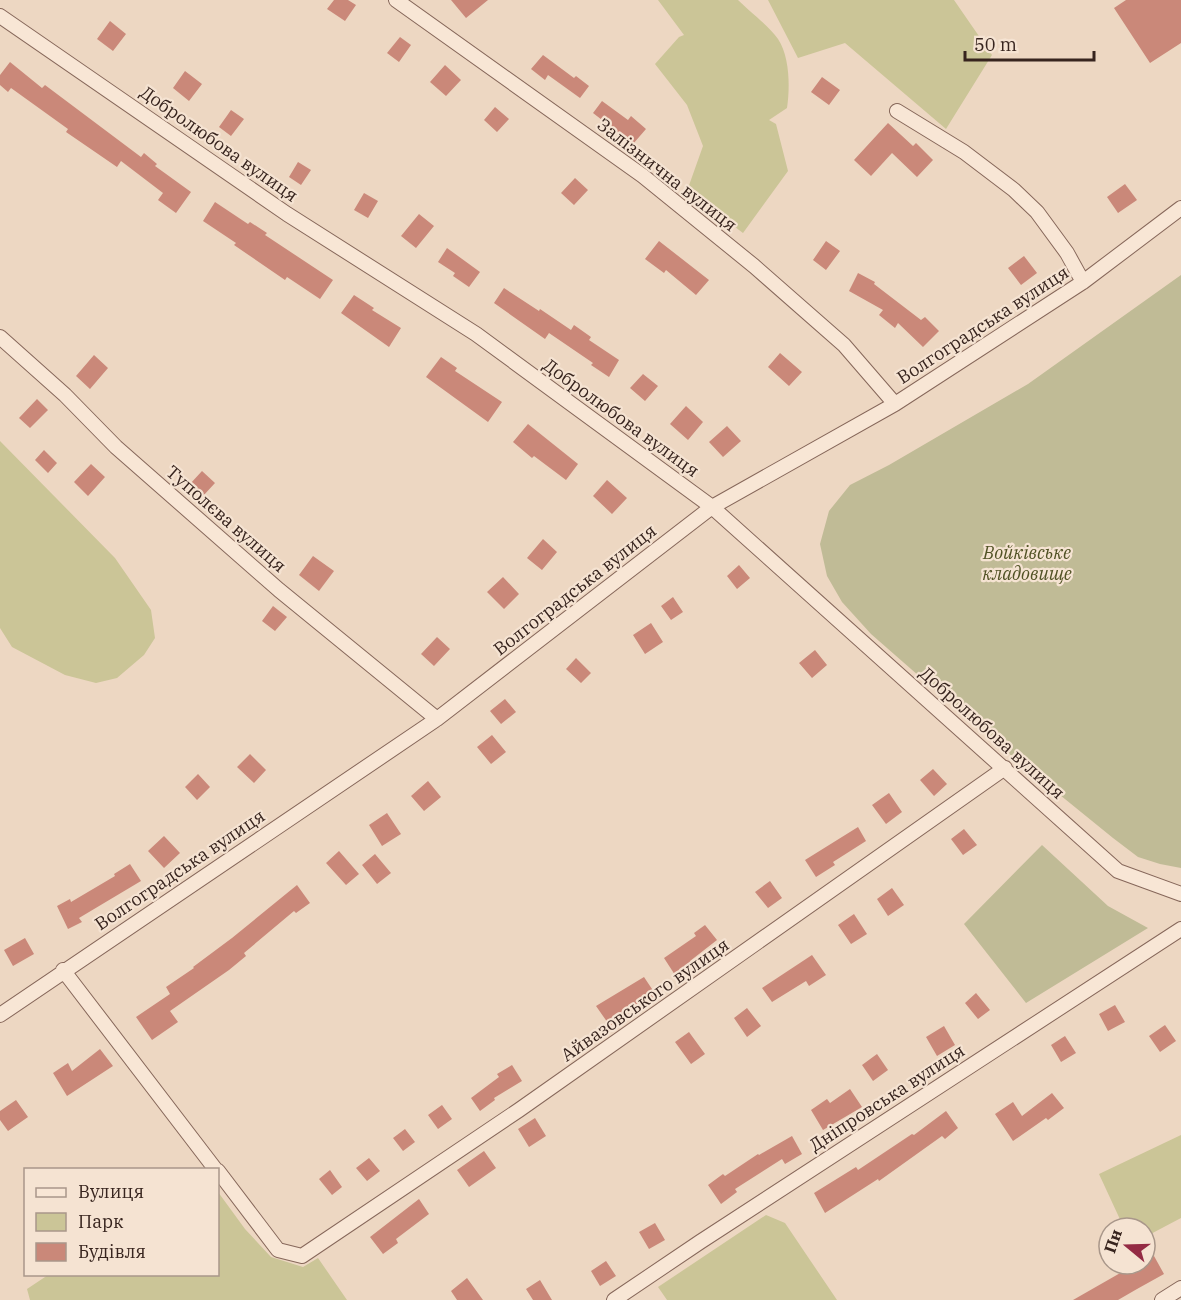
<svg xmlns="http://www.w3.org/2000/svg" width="1181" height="1300" viewBox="0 0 1181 1300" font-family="'IBM Plex Serif',serif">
  <rect width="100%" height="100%" fill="#edd7c2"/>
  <!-- green -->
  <path fill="#cbc597" d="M658,0H738C749,11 770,27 778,39C790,57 790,88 787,108L769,120L776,124L788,171L743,233L687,191L703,146L687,105L655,64L679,37L684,35Z
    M768,0H954L992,55L946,129L845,43L798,58Z
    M0,441L115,558L151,610L155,638L144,655L117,678L96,683L65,675L12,647L0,628Z
    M1181,1135V1218L1145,1237V1228H1124L1099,1174Z
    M218,1192L245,1229L271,1257L303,1267L318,1258L347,1300H30L27,1289L48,1275L218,1274Z
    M766,1215L785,1223L837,1300H667L658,1287Z"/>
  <!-- cemetery -->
  <path fill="#c0bb96" d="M1181,275V868L1160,864L1138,857L1113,838L991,739L871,634L842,602L827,576L820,544L829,511L850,485L889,465L1028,384Z
    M1042,845L1108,906L1148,928L1026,1003L964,924Z"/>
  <!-- building -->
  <path fill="#ca8879" d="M334,0H348L356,5L345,21L327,9Z
    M451,0H488L466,18Z
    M1126,0H1181V43L1150,63L1114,8Z
    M110,21L126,34L113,51L97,39Z
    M400,37L411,45L399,62L387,53Z
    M543,55L574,78L576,76L589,86L580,98L548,75L545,80L531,69Z
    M10,62L42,88L45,85L141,157L144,153L157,164L155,166L191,192L176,213L158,200L163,193L121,161L117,167L66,132L68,129L11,88L8,92L0,85V75Z
    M445,65L461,80L446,96L430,82Z
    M185,71L202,84L189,101L173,88Z
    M822,77L840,90L829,105L811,92Z
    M602,101L628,120L631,116L646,129L633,144L593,113Z
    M495,107L509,119L497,132L484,120Z
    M231,110L244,119L231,136L219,127Z
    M888,123L913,146L916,143L933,160L917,177L892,153L871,176L854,160Z
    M298,162L311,170L301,185L289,177Z
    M575,178L588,190L574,205L561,193Z
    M1125,184L1137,200L1118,213L1107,197Z
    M364,193L378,201L368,218L354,210Z
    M215,202L248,224L250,222L267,233L265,235L333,280L320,299L287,277L285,280L234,245L236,243L203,221Z
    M419,214L434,226L416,248L401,236Z
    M659,241L709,280L696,295L666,270L664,273L645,259Z
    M826,241L840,251L826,270L813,260Z
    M447,248L480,272L469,287L453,276L455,273L438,262Z
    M1024,256L1037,273L1021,285L1008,268Z
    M858,273L875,282L874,284L921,320L925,317L939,331L923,347L898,323L895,328L879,315L883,310L849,291Z
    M504,288L539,311L540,309L571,330L574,325L591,337L589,340L619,360L609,377L591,365L593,363L549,333L545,339L494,303Z
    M354,295L374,308L372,310L401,328L389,347L341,313Z
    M780,353L802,372L789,386L768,367Z
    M94,355L108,368L90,389L76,376Z
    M441,357L457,368L455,371L502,402L488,422L426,377Z
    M643,374L658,386L645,401L630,388Z
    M37,399L48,410L30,428L19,418Z
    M686,406L703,422L688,440L670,424Z
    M528,424L578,464L566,480L534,456L532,458L513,442Z
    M727,426L741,441L723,457L709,442Z
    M44,450L57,463L48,473L35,460Z
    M91,464L105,477L88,496L74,482Z
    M202,471L215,483L203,496L190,484Z
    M607,480L627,498L612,514L593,496Z
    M543,539L557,552L542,570L527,558Z
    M313,556L334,571L319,591L299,575Z
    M739,565L750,578L737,589L727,576Z
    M503,577L519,594L504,609L487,592Z
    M673,597L683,612L671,620L661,606Z
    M273,606L287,617L275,631L262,621Z
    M651,623L663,642L645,654L633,635Z
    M437,637L450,649L434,666L421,654Z
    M815,650L827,665L812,678L799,663Z
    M576,658L591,673L581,683L566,669Z
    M505,699L516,712L501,724L490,711Z
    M492,735L506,752L491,764L477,747Z
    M250,754L266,770L254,783L237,767Z
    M933,769L947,784L934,796L920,780Z
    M198,774L210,787L197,800L185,787Z
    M428,781L441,797L424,811L411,796Z
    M889,793L902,812L886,824L872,805Z
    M387,813L401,834L382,846L369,825Z
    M858,827L866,841L833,862L835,865L816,877L805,860Z
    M964,829L977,845L963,855L951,839Z
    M164,836L180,853L164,868L148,851Z
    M339,851L359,874L346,885L326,863Z
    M375,854L391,873L377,884L362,865Z
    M130,864L141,881L79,918L82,922L68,929L57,906L70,899L71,902L115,876L114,874Z
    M770,881L782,898L768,908L755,892Z
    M297,885L310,903L296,913L294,911L244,953L246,956L229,970L170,1011L178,1022L152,1040L136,1017L170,994L166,987L194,968L193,967L232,938Z
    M892,888L904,905L888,916L877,899Z
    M854,914L867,934L851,944L838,925Z
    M705,925L717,940L690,961L692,964L675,975L664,958L696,936L694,933Z
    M25,938L34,954L13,966L4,950Z
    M812,955L826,975L809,986L806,981L772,1002L762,988Z
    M644,977L656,995L610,1026L596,1006Z
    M976,993L990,1010L978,1019L965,1003Z
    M1115,1005L1125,1022L1108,1031L1099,1014Z
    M747,1008L761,1026L747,1037L734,1018Z
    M1165,1025L1176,1041L1160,1052L1149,1036Z
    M944,1026L955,1045L937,1056L926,1037Z
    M689,1032L705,1054L691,1064L675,1042Z
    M1065,1036L1076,1053L1061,1062L1051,1045Z
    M100,1049L113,1066L67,1096L53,1073L68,1063L72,1071Z
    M877,1054L888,1070L873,1081L862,1065Z
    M512,1065L522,1081L494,1098L495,1100L480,1111L471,1098L499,1077L497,1074Z
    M850,1089L862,1107L823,1130L811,1110L827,1099L830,1103Z
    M1052,1093L1064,1108L1048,1120L1046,1118L1013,1141L995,1114L1013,1102L1022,1116Z
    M16,1100L28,1117L8,1131L0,1120V1111Z
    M442,1105L452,1119L438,1129L428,1115Z
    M946,1111L958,1128L945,1139L942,1136L879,1181L878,1179L825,1213L814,1193L856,1167L858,1170L912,1134L914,1135Z
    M535,1118L546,1136L529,1147L518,1129Z
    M405,1129L415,1142L403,1151L393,1138Z
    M792,1136L802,1154L785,1164L782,1159L735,1189L737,1192L721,1204L708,1185L723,1174L725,1176L758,1154L759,1155Z
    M484,1151L496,1168L469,1187L457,1170Z
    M369,1158L380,1171L367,1181L356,1168Z
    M330,1170L342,1187L332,1195L319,1179Z
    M419,1199L429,1214L396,1239L398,1243L383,1254L370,1237Z
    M655,1223L665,1240L649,1249L639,1232Z
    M1154,1256L1164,1274L1137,1289L1118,1300H1073L1136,1264H1145V1260Z
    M606,1261L616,1276L600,1286L591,1271Z
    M467,1278L483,1300H457L451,1291Z
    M540,1280L552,1300H533L526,1289Z"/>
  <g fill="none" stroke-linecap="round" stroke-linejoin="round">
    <!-- street casing -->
    <g stroke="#86675a" stroke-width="16">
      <path id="street" d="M396,0L643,176L754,266L844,345L895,404
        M0,16L287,214L476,334L712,507L1118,871L1181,894
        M897,111L964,152L1014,190L1037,212L1067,253L1083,282
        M0,337L65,395L116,447L279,590L437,719
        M63,970L216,1170
        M0,1015L437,719L712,507L895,404L1083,282L1181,208
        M218,1171L278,1250L302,1256L519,1110L1005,768
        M614,1300L700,1242L1181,929
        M1162,1300L1181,1288"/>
    </g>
    <!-- street -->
    <use href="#street" stroke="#f8e6d5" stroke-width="14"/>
  </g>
  <g text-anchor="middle" stroke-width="4.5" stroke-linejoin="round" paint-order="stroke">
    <!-- street labels -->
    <g font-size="18" fill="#37241e" stroke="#f5e3d2">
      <text transform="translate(219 144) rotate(35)" y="6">Добролюбова вулиця</text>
      <text transform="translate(667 175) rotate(38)" y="6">Залізнична вулиця</text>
      <text transform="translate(983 325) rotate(-33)" y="6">Волгоградська вулиця</text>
      <text transform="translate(621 418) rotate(36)" y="6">Добролюбова вулиця</text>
      <text transform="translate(226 519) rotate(41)" y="6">Туполєва вулиця</text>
      <text transform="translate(575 590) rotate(-38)" y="6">Волгоградська вулиця</text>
      <text transform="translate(992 733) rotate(42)" y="6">Добролюбова вулиця</text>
      <text transform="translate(180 870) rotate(-34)" y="6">Волгоградська вулиця</text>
      <text transform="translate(645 1000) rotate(-35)" y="6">Айвазовського вулиця</text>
      <text transform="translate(887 1098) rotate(-33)" y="6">Дніпровська вулиця</text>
    </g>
    <!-- park labels -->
    <g font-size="18" font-style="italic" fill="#515225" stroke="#f5e3d2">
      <text x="1027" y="559">Войківське<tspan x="1027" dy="21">кладовище</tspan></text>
    </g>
  </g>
  <!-- legend -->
  <rect x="24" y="1168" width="195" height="108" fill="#f5e3d2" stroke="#a9978a" stroke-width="1.5"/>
  <rect x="36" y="1188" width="30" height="9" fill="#f8e6d5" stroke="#a9978a" stroke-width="1.5"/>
  <text x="78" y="1198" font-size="18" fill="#37241e">Вулиця</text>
  <rect x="36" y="1213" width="30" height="18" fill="#cbc597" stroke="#a9978a" stroke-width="1.5"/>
  <text x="78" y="1228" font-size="18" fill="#37241e">Парк</text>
  <rect x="36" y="1243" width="30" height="18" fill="#ca8879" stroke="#a9978a" stroke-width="1.5"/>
  <text x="78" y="1258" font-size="18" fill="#37241e">Будівля</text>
  <!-- north arrow -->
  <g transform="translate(1127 1246) rotate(289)"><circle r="28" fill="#f5e3d2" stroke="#a9978a" stroke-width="1.5"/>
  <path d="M0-4.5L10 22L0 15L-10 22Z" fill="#942b44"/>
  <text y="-9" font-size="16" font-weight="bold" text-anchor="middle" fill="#37241e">Пн</text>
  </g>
  <!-- scale -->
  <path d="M965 51v9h129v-9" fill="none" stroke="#37241e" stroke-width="3"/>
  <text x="974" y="51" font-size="18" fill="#37241e" stroke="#f5e3d2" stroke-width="4.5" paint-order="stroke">50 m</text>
</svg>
